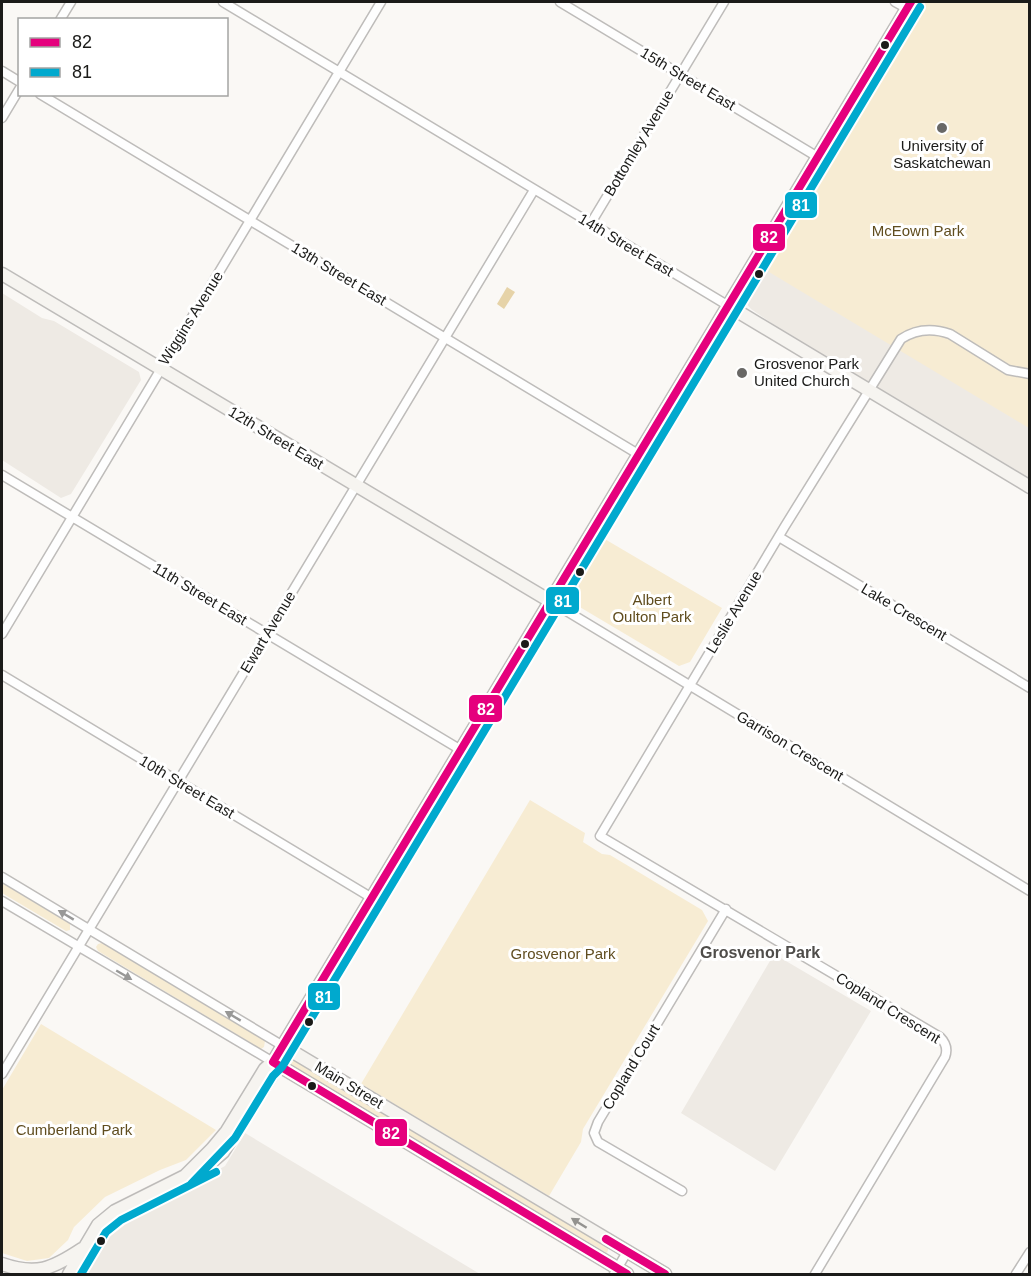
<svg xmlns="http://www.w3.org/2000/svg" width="1031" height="1276" viewBox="0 0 1031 1276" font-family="Arial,sans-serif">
  <rect width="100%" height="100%" fill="#faf8f5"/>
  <!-- built -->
  <path fill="#eeeae4" d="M1029,2V487L858,383L751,309L745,302L746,297L769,260Z
    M2,293L42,318L54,321L139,372L141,380L71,494L61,498L2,460Z
    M774,954L871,1011L775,1171L681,1113Z
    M245,1133L480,1274H87L117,1224L225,1166Z"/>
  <!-- green -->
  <path fill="#f7ecd3" d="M924,2H1029V428L764,269Z
    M603,538L722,608L690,662L679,666L573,603L570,595Z
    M530,800L585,833L583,842L602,854L610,855L702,910L708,921L583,1129L581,1142L549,1196L361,1084Z
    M2,883L70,924V930L66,931L2,893Z
    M102,943L265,1041L264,1047L261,1049L98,951L96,947L98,944Z
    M41,1024L216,1130L186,1160L160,1170L105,1197L74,1227L68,1240L49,1258L27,1261L2,1253V1090Z
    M294,1060L609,1247L607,1253L291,1067L290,1065Z"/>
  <!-- water -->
  <path fill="#e6d3a8" d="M507,287L515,292L504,309L497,304Z"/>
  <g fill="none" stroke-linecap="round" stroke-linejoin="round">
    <!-- street casing -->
    <g stroke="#bebcba" stroke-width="11">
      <path id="street" d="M223,2L727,305
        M560,2L816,156
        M895,2L906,8
        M60,20L71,2
        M2,71L20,82
        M40,94L638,454
        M2,118L20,88
        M591,223L724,2
        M2,475L461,750
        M779,537L1030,688
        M550,601L1030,891
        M2,634L381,2
        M2,675L372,898
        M2,877L283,1046
        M2,901L273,1062
        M2,1074L534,190
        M682,1191L598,1142L594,1133L598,1122L726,909
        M614,1274L627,1252
        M815,1274L945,1057C948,1049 946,1043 940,1037L600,836L785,526L901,339C916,329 933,328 950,334L1008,370L1030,374
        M1016,1274L1030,1252"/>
    </g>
    <!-- secondary casing -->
    <g stroke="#bebcba" stroke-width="15">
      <path id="secondary" d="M2,274L550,601
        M727,305L1030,487
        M283,1046L665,1274
        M273,1062L627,1274
        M184,1177L212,1149L227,1131L265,1069L273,1062L911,2
        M2,1264C36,1276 52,1269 82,1249
        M69,1274L98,1225L115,1211L209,1164L223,1152L273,1073V1062"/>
    </g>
    <!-- street -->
    <use href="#street" stroke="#fefefe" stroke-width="8"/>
    <!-- secondary -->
    <use href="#secondary" stroke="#f6f4f0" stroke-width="12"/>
    <!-- bus-1 casing -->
    <g stroke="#fff" stroke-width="12">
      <path id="bus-1" d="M606,1239L665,1274
        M627,1274L273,1062L911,2"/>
    </g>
    <!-- bus-2 casing -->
    <g stroke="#fff" stroke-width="12">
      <path id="bus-2" d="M191,1184L235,1138L273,1076L282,1067L920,7
        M81,1274L106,1232L121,1220L216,1172"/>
    </g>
    <!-- bus-1 -->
    <use href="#bus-1" stroke="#e5007d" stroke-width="8"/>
    <!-- bus-2 -->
    <use href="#bus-2" stroke="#00a9ce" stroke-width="8"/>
  </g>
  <!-- one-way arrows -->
  <defs><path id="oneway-solid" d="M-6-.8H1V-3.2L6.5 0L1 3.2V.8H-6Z" transform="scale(1.5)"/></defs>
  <g fill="#989897">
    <use href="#oneway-solid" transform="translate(66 915) rotate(-149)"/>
    <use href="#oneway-solid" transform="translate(124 975) rotate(30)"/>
    <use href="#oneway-solid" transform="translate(233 1016) rotate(-149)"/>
  </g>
  <use fill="#93928f" href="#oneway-solid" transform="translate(579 1223) rotate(-148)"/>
  <!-- markers -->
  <g fill="#1b1b19" stroke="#fff" stroke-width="2">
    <circle cx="885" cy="45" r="5"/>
    <circle cx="759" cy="274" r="5"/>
    <circle cx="580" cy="572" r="5"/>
    <circle cx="525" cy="644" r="5"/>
    <circle cx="309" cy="1022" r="5"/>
    <circle cx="312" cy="1086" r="5"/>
    <circle cx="101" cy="1241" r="5"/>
  </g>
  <g fill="#696866" stroke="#fff" stroke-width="2">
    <circle cx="942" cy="128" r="6"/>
    <circle cx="742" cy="373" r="6"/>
  </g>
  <g text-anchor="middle" stroke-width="6" stroke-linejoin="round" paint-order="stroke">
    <!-- street labels -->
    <g font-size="15" fill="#1b1b19" stroke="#fff">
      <text transform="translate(688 79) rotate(31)" y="5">15th Street East</text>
      <text transform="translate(639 143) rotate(-59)" y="5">Bottomley Avenue</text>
      <text transform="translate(626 245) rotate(31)" y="5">14th Street East</text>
      <text transform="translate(339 274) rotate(31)" y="5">13th Street East</text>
      <text transform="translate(191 318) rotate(-58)" y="5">Wiggins Avenue</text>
      <text transform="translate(276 438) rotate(31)" y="5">12th Street East</text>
      <text transform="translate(200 594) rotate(31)" y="5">11th Street East</text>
      <text transform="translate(734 612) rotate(-59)" y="5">Leslie Avenue</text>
      <text transform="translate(904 612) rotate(31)" y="5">Lake Crescent</text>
      <text transform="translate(268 632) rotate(-59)" y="5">Ewart Avenue</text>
      <text transform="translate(790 746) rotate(31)" y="5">Garrison Crescent</text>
      <text transform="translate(187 787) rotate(31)" y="5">10th Street East</text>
      <text transform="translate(888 1008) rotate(32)" y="5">Copland Crescent</text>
      <text transform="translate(631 1067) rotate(-59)" y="5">Copland Court</text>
      <text transform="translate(349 1085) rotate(31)" y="5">Main Street</text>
    </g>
    <!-- poi labels -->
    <g font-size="15" fill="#1b1b19" stroke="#fff">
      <text x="942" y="151">University of<tspan x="942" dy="17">Saskatchewan</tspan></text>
      <text x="754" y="369" text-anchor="start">Grosvenor Park<tspan x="754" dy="17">United Church</tspan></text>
    </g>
    <!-- park labels -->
    <g font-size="15" fill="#604d1f" stroke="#fff">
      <text x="918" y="236">McEown Park</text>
      <text x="652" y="605">Albert<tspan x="652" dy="17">Oulton Park</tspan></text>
      <text x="563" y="959">Grosvenor Park</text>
      <text x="74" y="1135">Cumberland Park</text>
    </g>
    <!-- neighbourhood labels -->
    <g font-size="16" font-weight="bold" fill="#4f4d4a" stroke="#fff">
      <text x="760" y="958">Grosvenor Park</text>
    </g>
  </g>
  <g stroke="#fff" stroke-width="2">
    <rect x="784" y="191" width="34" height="28" rx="6" fill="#00a9ce"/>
    <rect x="752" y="223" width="34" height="29" rx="6" fill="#e5007d"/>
    <rect x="545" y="586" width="35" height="29" rx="6" fill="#00a9ce"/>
    <rect x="468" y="694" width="35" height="29" rx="6" fill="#e5007d"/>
    <rect x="307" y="982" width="34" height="29" rx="6" fill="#00a9ce"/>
    <rect x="374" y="1118" width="34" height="29" rx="6" fill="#e5007d"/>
  </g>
  <g font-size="16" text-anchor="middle" font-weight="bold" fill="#fff">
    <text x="801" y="211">81</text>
    <text x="769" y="243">82</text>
    <text x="563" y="607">81</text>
    <text x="486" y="715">82</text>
    <text x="324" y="1003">81</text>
    <text x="391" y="1139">82</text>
  </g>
  <!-- border -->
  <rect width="1031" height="1276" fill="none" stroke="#1b1b19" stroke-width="6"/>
  <!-- legend -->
  <rect x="18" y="18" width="210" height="78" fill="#ffffff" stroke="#a4a4a3" stroke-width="1.5"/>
  <rect x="30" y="38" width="30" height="9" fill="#e5007d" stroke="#a4a4a3" stroke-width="1.5"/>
  <text x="72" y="48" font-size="18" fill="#1b1b19">82</text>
  <rect x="30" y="68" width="30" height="9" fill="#00a9ce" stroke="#a4a4a3" stroke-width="1.5"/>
  <text x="72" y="78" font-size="18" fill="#1b1b19">81</text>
</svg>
